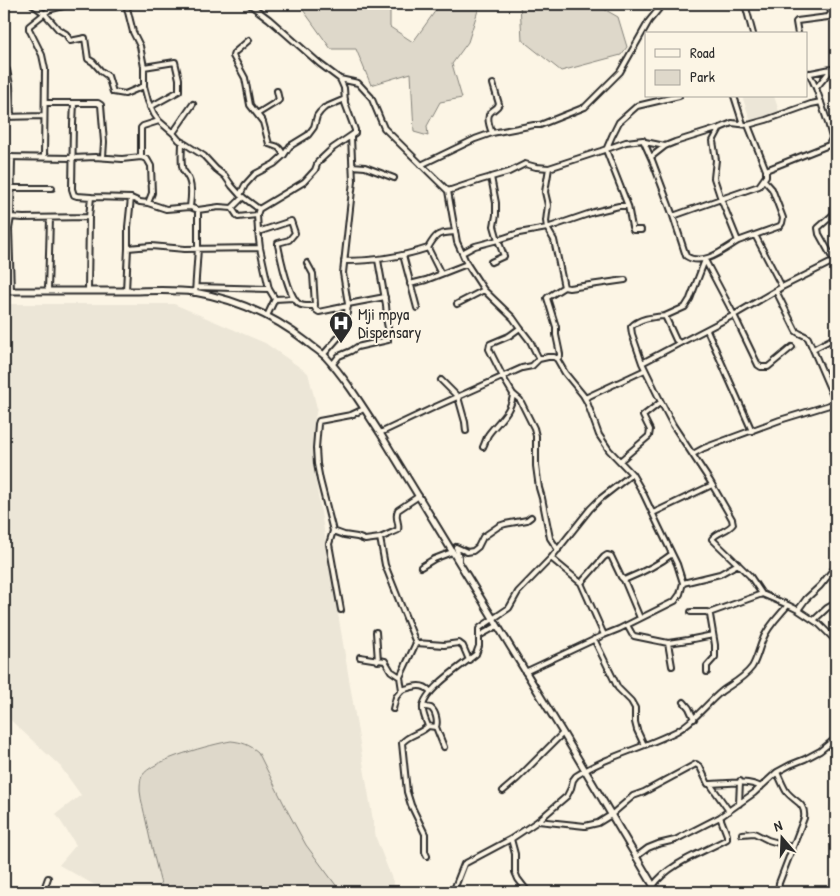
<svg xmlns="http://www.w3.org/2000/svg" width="840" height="896" viewBox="0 0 840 896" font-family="'Patrick Hand',sans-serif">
  <rect width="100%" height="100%" fill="#fcf5e5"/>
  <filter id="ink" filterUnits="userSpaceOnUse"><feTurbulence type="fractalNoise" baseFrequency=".02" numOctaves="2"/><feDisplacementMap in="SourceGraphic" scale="10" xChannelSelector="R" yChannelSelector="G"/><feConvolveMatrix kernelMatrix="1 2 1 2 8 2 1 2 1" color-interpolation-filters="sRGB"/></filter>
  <g filter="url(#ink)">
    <!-- built -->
    <path fill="#ece6d7" d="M742,96H774L780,114L751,122Z
      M4,304H174L265,343L308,373L317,408L314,423L313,465L362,756L376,838L397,892H107L59,865L76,845L56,814L81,795L60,766L4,714Z"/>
    <!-- green -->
    <path fill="#ded8ca" stroke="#84827a" d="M301,4H390V27L413,42L436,10L416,6L415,4H480L468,42L452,64L462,98L440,102L427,126L428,136L414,132L411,73L371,85L356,49H331L301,7Z
      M520,4H595L618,17L627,47L621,55L561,71L522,40Z
      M231,741C242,742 250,745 258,752L288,812L306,845L341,892H163C157,869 151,845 146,821C144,811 141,801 140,791C140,786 140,780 142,776C151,760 213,744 231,741Z"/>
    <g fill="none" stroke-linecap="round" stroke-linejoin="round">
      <!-- minor casing -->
      <g stroke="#2b2b2b" stroke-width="8">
        <path id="minor" d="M32,4L45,14L58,29L66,34L70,41L85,38L88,59L93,62L101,71L108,76L113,92L125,94L144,86
          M126,4L133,32L140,46L144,67V86L148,101L154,114L159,121L173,133L179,140L204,156L216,169L225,176L232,186L240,195L259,209
          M249,4L269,19L320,64L340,79L358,83L371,97L384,128L448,191L457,242L467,264L484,290L513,318L520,328L509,336L490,344L489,349L504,379L513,394L520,400L534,428L536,436V466L539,488L542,498L550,538L558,550
          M745,4L753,34
          M827,4L832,13
          M798,34L796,22L797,21L828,17L836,8
          M4,35V34
          M249,40L234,53L233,56L245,78L250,105L263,122L269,144C279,148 277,144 284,155
          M144,67L175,62L179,79V91L150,107
          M4,69L7,70L10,85L11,117
          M806,74L836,68
          M816,88L831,70
          M734,96L743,124
          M45,103H98L101,105L104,142L103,157
          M74,103L73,124L72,189L74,195L77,196L91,197L131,198L140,202L148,203L166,209L190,207L198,210L219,207L232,208L243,197
          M257,114L278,101L279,100L277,91
          M4,117L44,116
          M829,126L836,119
          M173,133L193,104
          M492,133C490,128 486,118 490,113C493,109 497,109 499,104L493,84
          M182,142C182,149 181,158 182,166C182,171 185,172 187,176C193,185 191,198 190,207
          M645,142L665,146
          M4,157L73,158L95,157L122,159L141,157L147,159L151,166L152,193L148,203
          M44,157L45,69L42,55L29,29V26L49,10L64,6V4
          M141,157V128L143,126L159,121
          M651,157L665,146L675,142L720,128
          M421,165L475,139L492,133L534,125H540L585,107L620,72L649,21L663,4
          M352,166L365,167L394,178
          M549,168L545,192L548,205L546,221L547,228L554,240L564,287L569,288L625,280
          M766,170L829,145L832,138L829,126L816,88L809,73
          M11,188H52
          M448,191L481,180L509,172L525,164L536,167L549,168L601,151L626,142L643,140L652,160L673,216L686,256C703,267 723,250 738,241L721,199L759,186L766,176V170L748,125
          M240,195L245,185L255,174L274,164L284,155L290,146L308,135L314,127L317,116L320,112L324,108L345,99
          M232,208L238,217L257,215
          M673,216L721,199L714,178L716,160L713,141L720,128L732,123L748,125L766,120L811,104L821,102
          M11,217L23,218L89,217
          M641,230H633L632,227L628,206L606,150L612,136L619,122L637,106L679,96
          M258,232L291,221L295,233L289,240L278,243V245C281,259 288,296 299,304C303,307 309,306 314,306L315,305L313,274L307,263
          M755,235L782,287
          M738,241L780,226L782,223L783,218L772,189L764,180
          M128,248L151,246L185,249L260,248
          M428,248L441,274
          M462,253L475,246L498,240L494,226L496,215V203L491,177
          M403,255L417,308
          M378,260L386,305L387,317L386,318L388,328
          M705,260L734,315L758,365L761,367H768L792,347
          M344,261C373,261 401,257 428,248C437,232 438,234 455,232
          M834,261L819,234L818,228L836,212
          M491,262L504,256L498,240L519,233L547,228L594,212L619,206H628
          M410,284L426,280L467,264
          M196,287L269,289
          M11,291L9,229L11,217L12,157
          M48,291L50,218
          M88,291L89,217L91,197
          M126,291L128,248V227L131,198
          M776,291L796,331C800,335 804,334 808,338L836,403
          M195,293L198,248V210
          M275,299L293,298
          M348,304L385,297
          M457,304L484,290
          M314,306L316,310L319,312L348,306
          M267,316L275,299L269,289L260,248L258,231L257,215L259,209L304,182L315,170L318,162L333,148L355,133V130L345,103L344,88L340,79
          M665,316C654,317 639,318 631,327L632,334L642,363L661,402L673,425L710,481L732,519L733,524C728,531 717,532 712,539L750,576L762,594L788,605
          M520,328L530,341L539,359
          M707,330L752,431
          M680,343L734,315L782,287L836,260
          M813,349L836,337
          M323,355L345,330L348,304L343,273L353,181L351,137
          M557,359L560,356V354L556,335V327L547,298L548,297L564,287
          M642,363L680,343L676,340L665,316L685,307L690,299L705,260
          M332,365L339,356L351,351L357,347L388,340
          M441,380L458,397L465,422L466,431
          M585,398L645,370
          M380,433L435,407L522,368L532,366L539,359L548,357H554L557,359L565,373L583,395L587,402L599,435L609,450L632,474L643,493L659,527L677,564L683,583L680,594L675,601L619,629L604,635L525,672
          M483,447C485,443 486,439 488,435C497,422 512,412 513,394
          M693,454L704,448L780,420L836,403
          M620,461L649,436L650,430L643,416L661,402
          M419,496L398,510C394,518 400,522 398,530L380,538L385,565L416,643L444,645L459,643L463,646L469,660
          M653,513L712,485
          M333,531L344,535L357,537L365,540L380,538
          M456,547L467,552L473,551L478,547L483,537L499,526L505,524L527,520L531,517
          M456,547L459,557V562
          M551,558L581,583L604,557L607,555L611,556L621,577L624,580C641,573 658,565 672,554
          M421,567L434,559L452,552
          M624,580L640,618
          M581,583L604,635
          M683,583L720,574L738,564
          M341,610L329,544L333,531L320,480L317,464L316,448L318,424L319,421L351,415L364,409
          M798,610L819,624L836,641
          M691,612H707L710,615L715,645V657L707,666V672
          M709,613L762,594
          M814,620L827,608L836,603
          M627,625L632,634L634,636L668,643L688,640L713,635
          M376,632L378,661
          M479,636V629L481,627L509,608L518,592L551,558L590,509L600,499L632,474
          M594,639L618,688L631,701L635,708V722L637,730L644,745
          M668,643L672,666
          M360,657L385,661L391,671L400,677
          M402,690C412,687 422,682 430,691
          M684,702L689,708L694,719
          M423,706C423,706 430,708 431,708C436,712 438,722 436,727
          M393,709L396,697L402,690L400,677L416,643
          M428,726L436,727L444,747
          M777,772C780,779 783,786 786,791C794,802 806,802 804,818L779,883L778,892
          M710,784L729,811
          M503,791L517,779L563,733
          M739,804L740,781
          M538,821L585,826L598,823L611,815L633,796L644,792L696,764L700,767L708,784C727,784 744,779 761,787
          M742,834L754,833L768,840L792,847
          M511,839L515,854V872L518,879L528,892
          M427,856L425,852V834L411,805L407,792L402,743C409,734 421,734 428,726C426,720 422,713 423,707C424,690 463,665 476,654L479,646V636L497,626
          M636,857L648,848L658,844L675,840L720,817L754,793L777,772L790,765L805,759L820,751L836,738
          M653,886C669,863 704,852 727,839V835L720,817
          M43,892L48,878
          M453,892L464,864L511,839L538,821L567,796L571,788L573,780L576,776C607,756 644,748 677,731C695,721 706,704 722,691C732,684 744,678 752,667C757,659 759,648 763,639C768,626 779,616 788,605L798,610L806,599L820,586L836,566"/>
      </g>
      <!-- secondary casing -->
      <g stroke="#2b2b2b" stroke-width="9">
        <path id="secondary" d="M4,291C44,291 85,291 125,291C147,291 173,289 194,292C235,299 274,316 307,342C313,347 319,351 325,356C346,379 363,407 380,433L563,733L657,892"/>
      </g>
      <!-- minor -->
      <use href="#minor" stroke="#fcf5e5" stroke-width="4"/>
      <!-- secondary -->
      <use href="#secondary" stroke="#fcf5e5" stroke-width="5"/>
    </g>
  </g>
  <!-- icons -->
  <defs>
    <g id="hospital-pin" transform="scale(1.25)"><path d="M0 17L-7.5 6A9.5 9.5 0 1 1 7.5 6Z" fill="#2b2b2b" stroke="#fcf5e5"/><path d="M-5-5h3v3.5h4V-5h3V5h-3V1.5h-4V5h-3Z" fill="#fff"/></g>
  </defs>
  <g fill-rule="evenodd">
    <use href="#hospital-pin" x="341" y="323"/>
  </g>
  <g text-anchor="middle" stroke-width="4" stroke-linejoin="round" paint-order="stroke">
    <!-- poi labels -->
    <g font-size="16" fill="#2b2b2b" stroke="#fcf5e5" text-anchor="start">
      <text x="358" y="320">Mji mpya<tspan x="358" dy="18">Dispensary</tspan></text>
    </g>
  </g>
  <!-- margin -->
  <rect width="840" height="896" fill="none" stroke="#fcf5e5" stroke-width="20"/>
  <rect x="10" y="10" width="820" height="876" fill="none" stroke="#2b2b2b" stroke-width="2" filter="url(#ink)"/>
  <!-- legend -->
  <rect x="645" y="32" width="162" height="65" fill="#fcf5e5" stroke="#a8a49b"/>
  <rect x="655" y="49" width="25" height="8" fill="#fcf5e5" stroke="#a8a49b"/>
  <text x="690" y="58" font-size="15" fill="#2b2b2b">Road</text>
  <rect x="655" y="70" width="25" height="15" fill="#ded8ca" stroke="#a8a49b"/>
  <text x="690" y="82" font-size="15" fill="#2b2b2b">Park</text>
  <!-- north arrow -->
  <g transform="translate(782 838) rotate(341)" stroke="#fcf5e5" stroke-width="4" paint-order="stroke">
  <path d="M0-4L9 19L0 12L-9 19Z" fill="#2b2b2b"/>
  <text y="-8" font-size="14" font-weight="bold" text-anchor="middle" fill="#2b2b2b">N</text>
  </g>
</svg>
